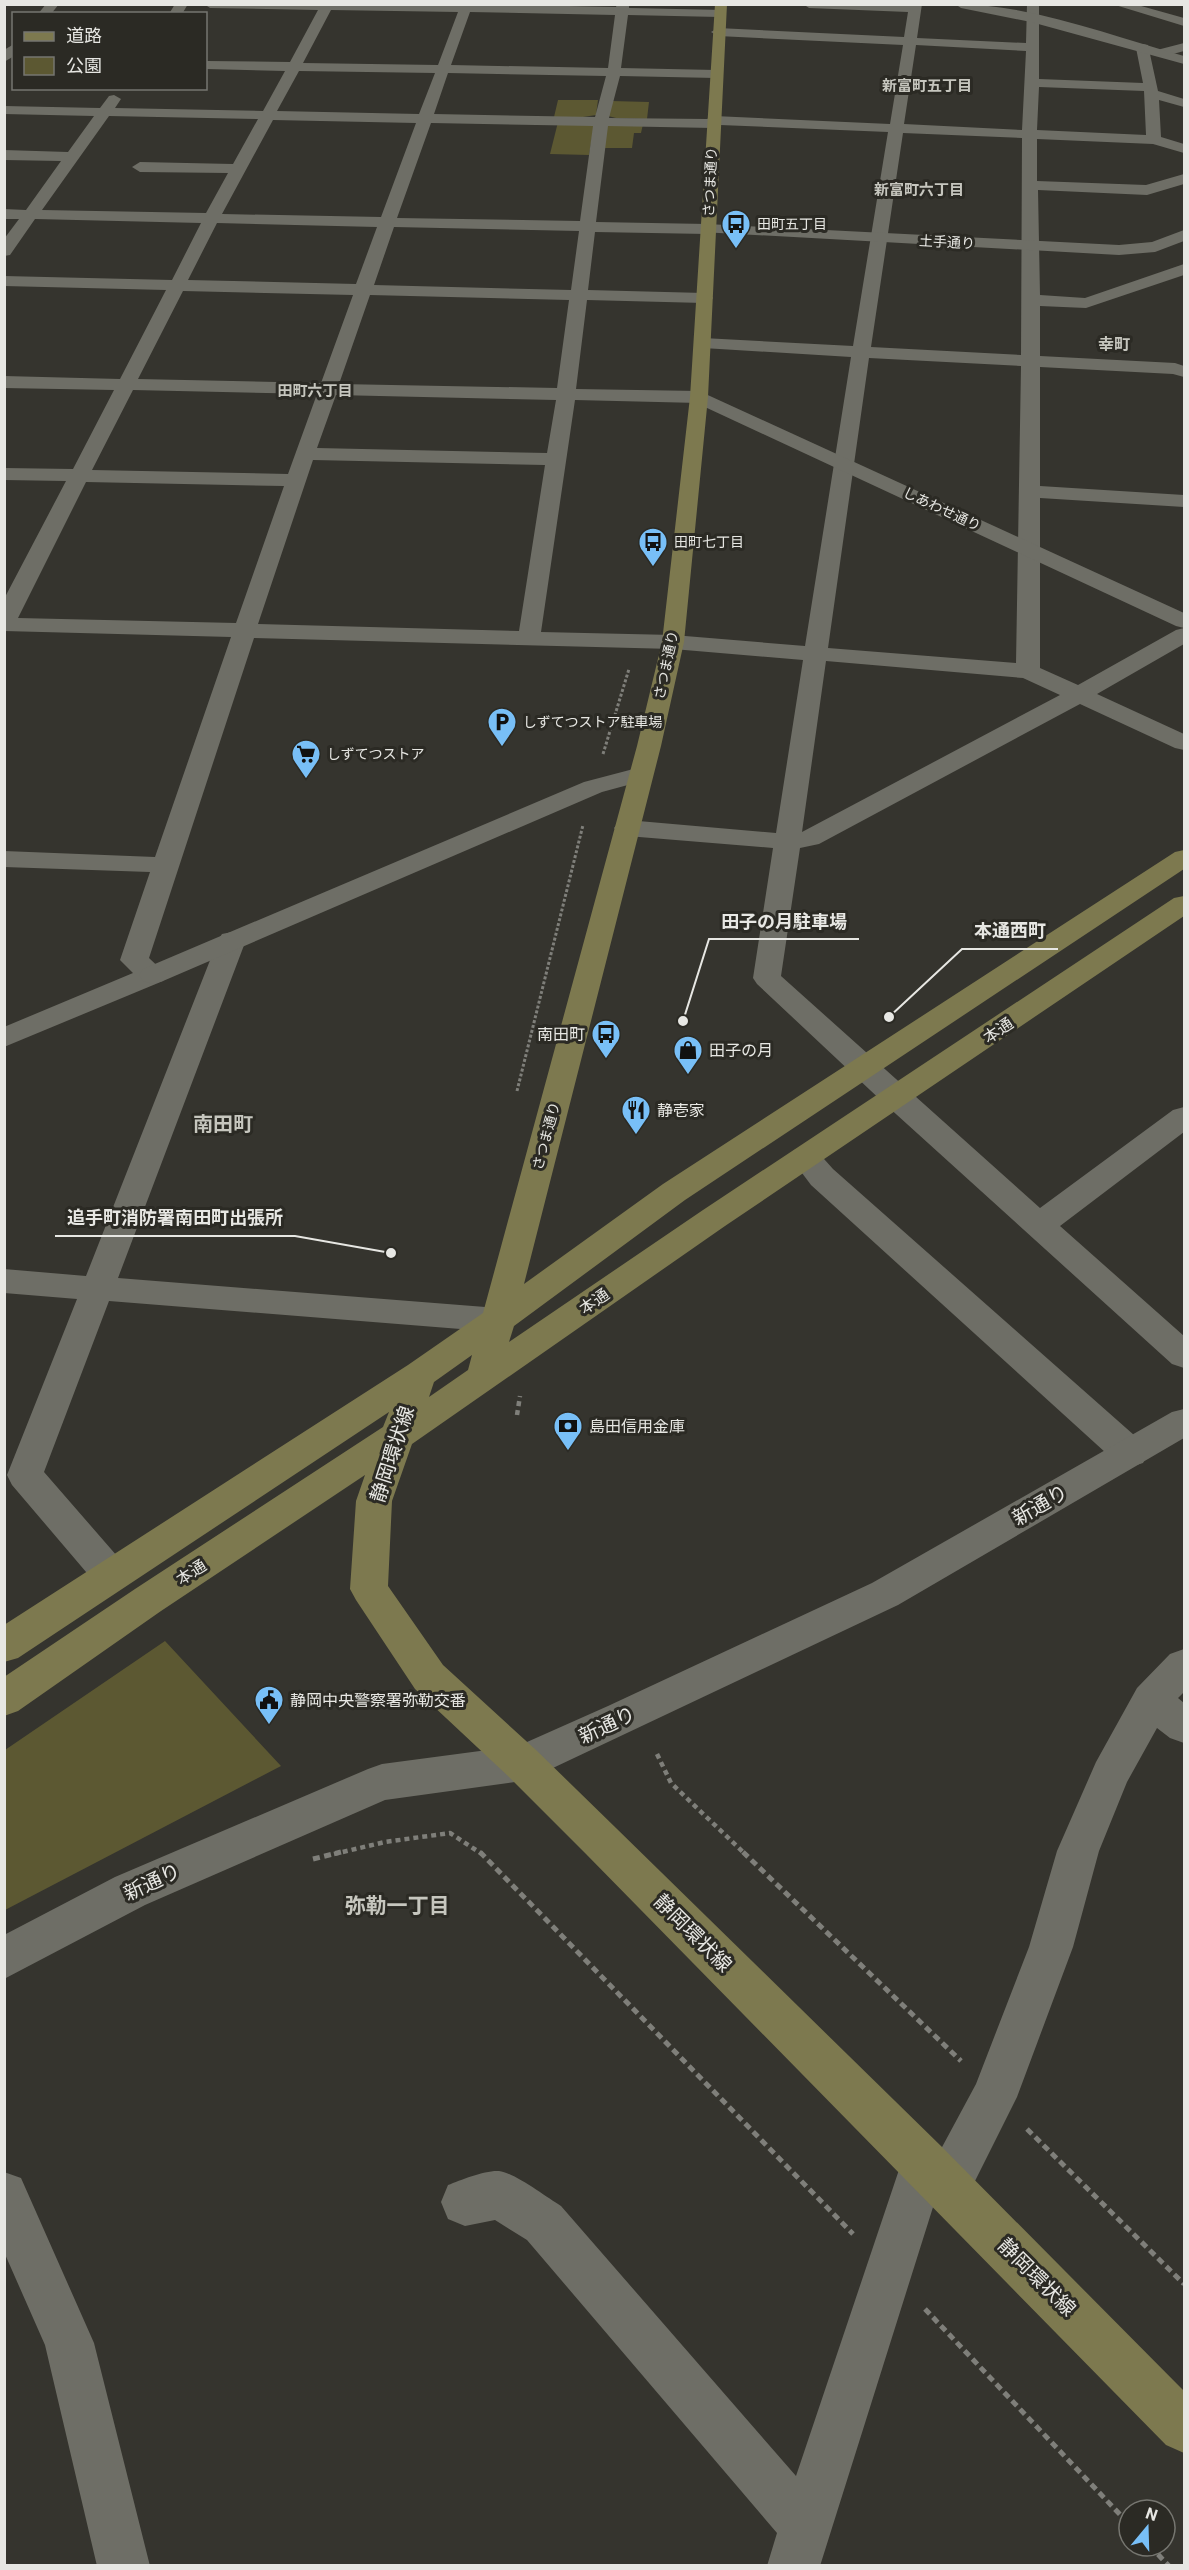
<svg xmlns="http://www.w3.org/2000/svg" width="1189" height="2570" viewBox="0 0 1189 2570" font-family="Roboto,'Noto Sans JP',sans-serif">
  <rect width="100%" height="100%" fill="#35342e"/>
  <!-- green -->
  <path fill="#5c5832" d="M558,100H598L596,115L583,117H554Z
    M611,101L649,102L647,119L616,118L608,116Z
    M558,122L588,123L594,126L589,155L550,154Z
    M614,124H643L641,133H634L632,148H604L607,126Z
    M165,1641L281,1766L5,1910V1750Z"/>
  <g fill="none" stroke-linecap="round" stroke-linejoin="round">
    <!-- path-far2 -->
    <path stroke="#7f7f7a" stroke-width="3" stroke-dasharray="3 2" stroke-linecap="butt" d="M603,754L629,669
      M517,1091L583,825"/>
    <!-- path-far1 -->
    <path stroke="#7f7f7a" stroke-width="4.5" stroke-dasharray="5 4" stroke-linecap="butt" d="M517,1415L520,1396
      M657,1754L671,1783L745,1854
      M334,1854L385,1842L450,1833L482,1854"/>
    <!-- path -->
    <path stroke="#7f7f7a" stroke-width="5" stroke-dasharray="7 4.5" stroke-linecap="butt" d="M480,1852L853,2234
      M743,1852L961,2061
      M313,1859L341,1852
      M1027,2129L1184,2284
      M925,2309L1129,2524
      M1150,2546L1169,2566"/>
    <!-- minor -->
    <path fill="#6e6e66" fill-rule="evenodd" d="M46,4H59L51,14H38Z
      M175,4H188L182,14H169Z
      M204,4H473L616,7L617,4H629V8L725,10L726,13L720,17L628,15L621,68L716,70L723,74L716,78L620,76L609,118L707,119L714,116L890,124L903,45L718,36L711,32L718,28L904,37L908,12L809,8L803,4H922L917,38L1026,43L1027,4H1039V79L1143,83L1136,48L1143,44L1148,45L1158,91L1184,99V107L1159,100L1161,137L1184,144V153L1153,144L1037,139V181L1146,185L1184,174V184L1147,195L1038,190L1040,295L1085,298L1184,264V275L1086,308L1040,306V356L1175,363L1184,366V377L1173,374L1040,367V486L1184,495V507L1040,498V668L1078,685L1176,630L1184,628V644L1097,694L1184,734V750L1175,748L1080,704L819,844L800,848L781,976L1040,1208L1173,1110L1184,1107V1132L1060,1226L1184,1336V1368L1172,1364L886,1105L757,984L753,978L773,848L627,836L618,833L614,828L618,823L627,820L776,833L803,660L673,649L254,638L149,958L167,975L163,981L4,1047V1027L133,973L120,960L150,872L4,867V851L155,857L231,637L4,631V599L66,481L4,480V468L73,469L114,390L4,388V376L120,379L166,290L4,286V276L172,280L201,223L35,219L10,255L4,256V239L19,219H4V209L26,210L61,161L4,160V150L68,152L94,116L4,114V106L100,108L109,96L114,95L121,99L115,108L263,111L285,71L206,69V61L290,62L318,10L210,8ZM331,10L458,12L438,65L303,63ZM470,12L615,15L608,68L451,65ZM916,45L1026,51L1022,130L904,124ZM299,71L435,73L419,114L277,111ZM448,73L606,76L595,117L434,114ZM1039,87L1144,91L1146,135L1037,130ZM109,116L258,119L233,164L140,162L132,167L140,172L228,173L206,213L42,210ZM273,120L416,123L381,217L222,214ZM431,123L593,126L580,221L397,218ZM720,125L888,132L853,346L703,338L697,339L694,343L697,347L703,348L851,357L805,646L673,635L541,632L575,400L699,403L706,401L708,397L706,393L699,391L576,389L587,300L704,303L710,302L713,298L710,294L704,293L588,290L595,232L707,234L715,229L707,224L596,222L608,126L713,128ZM903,133L1022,138L1021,355L871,347ZM217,223L377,227L356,284L188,280ZM394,227L579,231L571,290L374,285ZM183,291L353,295L321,383L138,379ZM370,295L569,300L557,388L339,384ZM869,358L1021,366L1016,663L828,648ZM133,390L317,394L288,474L92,470ZM336,395L556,400L547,453L317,448ZM313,460L545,465L519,631L258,624ZM86,482L284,486L236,623L18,618ZM826,661L1023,678L1060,695L802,832Z
      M1112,4H1134L1184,18V26Z
      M1184,43V51L1162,57L1155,53L1157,50Z
      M14,44V56L4,62V50Z
      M232,932L242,934L246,940L118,1278L498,1308L510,1311L515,1320L510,1329L498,1332L109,1301L44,1472L124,1564L130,1575L124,1586L111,1590L98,1586L12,1485L7,1475L77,1299L4,1293V1269L86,1276L218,940L222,934Z
      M805,1147L816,1150L833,1169L1143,1443L1148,1453L1143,1463L1130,1467L1117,1463L811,1185L790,1157L794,1150Z
      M1184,1649V1692L1178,1698L1184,1703V1743L1170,1738L1157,1728L1127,1782L1099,1851L1073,1947L1017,2097L964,2203L947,2210L934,2204L820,2566H767L777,2533L527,2240L495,2220L465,2226L448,2219L441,2202L448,2185C461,2180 485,2170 499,2171C515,2173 546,2197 561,2206L796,2476L907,2146L924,2140L941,2149L976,2084L1029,1947L1057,1851L1096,1762L1137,1688L1170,1654Z
      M4,2172L21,2178L94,2343L150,2566H97L45,2345L4,2252Z"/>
    <!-- tertiary -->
    <path fill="#6e6e66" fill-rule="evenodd" d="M955,4C1031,4 1111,36 1184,56V64L1031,22L961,8Z
      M707,224L1119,245L1152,242L1184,230V241L1155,252L1119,255L701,232L699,229Z
      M699,391L1184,613V628L1176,626L692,401L690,397L692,393Z
      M641,767L650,769L653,774L650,779L602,792L163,981L153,984L143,981L139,975L143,969L584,782Z
      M1184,1409V1438L898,1605L536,1776L522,1781L385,1800L145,1905L4,1979V1935L115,1877L368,1769L382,1764L518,1746L608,1706L872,1583L1172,1412Z"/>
    <!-- secondary -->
    <path fill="#7d794f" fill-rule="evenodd" d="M715,4H727L708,397L684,642L661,746L524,1284L663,1184L1175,852L1184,850V869L685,1200L514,1326L509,1342L703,1210L1174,898L1184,896V916L725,1226L412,1444L392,1501L388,1586L443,1665L536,1750L616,1828L941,2146L1184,2391V2453L1166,2445L586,1854L508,1776L415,1689L356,1600L350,1589L356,1501L365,1475L161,1611L18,1711L4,1716V1677L135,1589L383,1427L389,1412L18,1658L4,1662V1625L408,1365L483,1313L637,746L662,642L690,397ZM472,1355L468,1370L429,1397L434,1382Z"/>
  </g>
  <!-- icons -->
  <defs>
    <g id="bus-pin" transform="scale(1.5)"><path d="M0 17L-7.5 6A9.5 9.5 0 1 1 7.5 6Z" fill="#78bff7" stroke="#2b2a24"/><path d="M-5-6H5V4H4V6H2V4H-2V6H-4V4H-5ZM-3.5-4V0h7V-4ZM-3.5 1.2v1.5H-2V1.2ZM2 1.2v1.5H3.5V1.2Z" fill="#111"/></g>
    <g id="parking-pin" transform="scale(1.5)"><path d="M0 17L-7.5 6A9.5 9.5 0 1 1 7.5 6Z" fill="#78bff7" stroke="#2b2a24"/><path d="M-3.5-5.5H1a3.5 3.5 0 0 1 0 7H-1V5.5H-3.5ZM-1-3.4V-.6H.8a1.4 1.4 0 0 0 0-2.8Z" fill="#111"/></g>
    <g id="supermarket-pin" transform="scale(1.5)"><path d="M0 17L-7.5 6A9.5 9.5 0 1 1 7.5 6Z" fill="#78bff7" stroke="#2b2a24"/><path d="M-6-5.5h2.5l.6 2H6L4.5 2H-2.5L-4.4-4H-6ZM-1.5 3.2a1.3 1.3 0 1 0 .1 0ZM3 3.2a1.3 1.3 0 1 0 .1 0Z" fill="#111"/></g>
    <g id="shop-pin" transform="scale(1.5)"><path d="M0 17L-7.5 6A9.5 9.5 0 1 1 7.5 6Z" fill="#78bff7" stroke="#2b2a24"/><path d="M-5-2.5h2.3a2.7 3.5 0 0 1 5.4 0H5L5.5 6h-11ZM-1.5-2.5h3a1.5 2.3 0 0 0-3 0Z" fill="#111"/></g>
    <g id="restaurant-pin" transform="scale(1.5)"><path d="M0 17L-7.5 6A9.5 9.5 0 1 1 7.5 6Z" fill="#78bff7" stroke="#2b2a24"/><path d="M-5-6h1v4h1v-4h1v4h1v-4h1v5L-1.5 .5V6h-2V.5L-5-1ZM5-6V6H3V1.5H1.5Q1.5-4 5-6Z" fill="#111"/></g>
    <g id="bank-pin" transform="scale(1.5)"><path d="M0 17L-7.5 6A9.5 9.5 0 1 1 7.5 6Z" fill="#78bff7" stroke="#2b2a24"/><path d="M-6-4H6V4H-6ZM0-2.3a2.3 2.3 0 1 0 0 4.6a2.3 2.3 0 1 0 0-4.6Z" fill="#111"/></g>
    <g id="civic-pin" transform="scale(1.5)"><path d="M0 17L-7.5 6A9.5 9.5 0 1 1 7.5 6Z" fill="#78bff7" stroke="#2b2a24"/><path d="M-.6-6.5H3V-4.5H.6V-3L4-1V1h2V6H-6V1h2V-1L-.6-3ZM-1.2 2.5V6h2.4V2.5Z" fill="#111"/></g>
  </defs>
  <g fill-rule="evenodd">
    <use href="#bus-pin" x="736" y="224"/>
    <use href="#bus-pin" x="653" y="542"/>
    <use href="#parking-pin" x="502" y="722"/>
    <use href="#supermarket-pin" x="306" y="754"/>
    <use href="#bus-pin" x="606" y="1034"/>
    <use href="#shop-pin" x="688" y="1050"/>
    <use href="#restaurant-pin" x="636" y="1110"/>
    <use href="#bank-pin" x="568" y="1426"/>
    <use href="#civic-pin" x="269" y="1700"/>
  </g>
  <g text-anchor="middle" stroke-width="6" stroke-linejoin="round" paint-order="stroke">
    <!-- far-street labels -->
    <g font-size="14" fill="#e7e7e3" stroke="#2b2a24">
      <text transform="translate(710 182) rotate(-87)" y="5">さつま通り</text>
      <text transform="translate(947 242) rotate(3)" y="5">土手通り</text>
      <text transform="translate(942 509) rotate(25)" y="5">しあわせ通り</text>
      <text transform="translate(666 665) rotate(-78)" y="5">さつま通り</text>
      <text transform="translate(546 1136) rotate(-75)" y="5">さつま通り</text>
    </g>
    <!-- far-poi labels -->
    <g font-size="14" fill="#e7e7e3" stroke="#2b2a24" text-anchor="start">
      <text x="757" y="229">田町五丁目</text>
      <text x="674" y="547">田町七丁目</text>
      <text x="523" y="727">しずてつストア駐車場</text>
      <text x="327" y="759">しずてつストア</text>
    </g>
    <!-- far-neighbourhood labels -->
    <g font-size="15" font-weight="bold" fill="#c6c6be" stroke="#2b2a24">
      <text x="927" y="91">新富町五丁目</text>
      <text x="919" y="195">新富町六丁目</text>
      <text x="315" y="396">田町六丁目</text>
    </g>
    <!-- far-quarter labels -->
    <g font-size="16" font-weight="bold" fill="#c6c6be" stroke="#2b2a24">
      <text x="1114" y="350">幸町</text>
    </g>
    <!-- street labels -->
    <g font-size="16" fill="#e7e7e3" stroke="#2b2a24">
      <text transform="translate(998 1030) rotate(-34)" y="6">本通</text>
      <text transform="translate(594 1301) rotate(-35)" y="6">本通</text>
      <text transform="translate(191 1572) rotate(-33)" y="6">本通</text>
    </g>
    <!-- poi labels -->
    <g font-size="16" fill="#e7e7e3" stroke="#2b2a24" text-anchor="start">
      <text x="585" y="1040" text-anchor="end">南田町</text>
      <text x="709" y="1056">田子の月</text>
      <text x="657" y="1116">静壱家</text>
      <text x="589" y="1432">島田信用金庫</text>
      <text x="290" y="1706">静岡中央警察署弥勒交番</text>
    </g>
    <!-- quarter labels -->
    <g font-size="20" font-weight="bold" fill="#c6c6be" stroke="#2b2a24">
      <text x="223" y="1131">南田町</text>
    </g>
    <!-- near-street labels -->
    <g font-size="20" fill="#e7e7e3" stroke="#2b2a24">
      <text transform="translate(392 1454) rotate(-72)" y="7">静岡環状線</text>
      <text transform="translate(1040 1505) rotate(-30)" y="7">新通り</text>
      <text transform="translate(607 1725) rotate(-25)" y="7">新通り</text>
      <text transform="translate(152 1882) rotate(-25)" y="7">新通り</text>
      <text transform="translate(693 1933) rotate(45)" y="7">静岡環状線</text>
      <text transform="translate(1037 2277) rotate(45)" y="7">静岡環状線</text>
    </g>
    <!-- near-neighbourhood labels -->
    <g font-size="21" font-weight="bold" fill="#c6c6be" stroke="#2b2a24">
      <text x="397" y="1913">弥勒一丁目</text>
    </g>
  </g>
  <!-- callouts -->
  <path fill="none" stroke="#e7e7e3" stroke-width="2" d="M683 1021L709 939H859M889 1017L962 949H1058M391 1253L295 1236H55"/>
  <g fill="#e7e7e3" stroke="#2b2a24" stroke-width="2">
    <circle cx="683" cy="1021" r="6"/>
    <circle cx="889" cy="1017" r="6"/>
    <circle cx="391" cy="1253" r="6"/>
  </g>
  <g font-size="18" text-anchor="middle" font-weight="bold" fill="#e7e7e3" stroke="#2b2a24" stroke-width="6" stroke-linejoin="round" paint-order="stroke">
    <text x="784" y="928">田子の月駐車場</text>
    <text x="1010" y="937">本通西町</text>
    <text x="175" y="1224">追手町消防署南田町出張所</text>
  </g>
  <!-- border -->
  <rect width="1189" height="2570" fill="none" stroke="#e7e7e3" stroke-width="12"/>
  <!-- legend -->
  <rect x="12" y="12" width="195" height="78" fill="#2b2a24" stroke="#767670" stroke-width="1.5"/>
  <rect x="24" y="32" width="30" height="9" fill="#7d794f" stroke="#767670" stroke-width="1.5"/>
  <text x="66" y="42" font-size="18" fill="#e7e7e3">道路</text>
  <rect x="24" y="57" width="30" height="18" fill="#5c5832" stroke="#767670" stroke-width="1.5"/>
  <text x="66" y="72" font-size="18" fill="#e7e7e3">公園</text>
  <!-- north arrow -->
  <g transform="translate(1147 2528) rotate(19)"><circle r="28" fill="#2b2a24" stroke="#767670" stroke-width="1.5"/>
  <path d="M0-4.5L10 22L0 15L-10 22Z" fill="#78bff7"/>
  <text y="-9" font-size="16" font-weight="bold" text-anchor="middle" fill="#e7e7e3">N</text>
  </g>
</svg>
